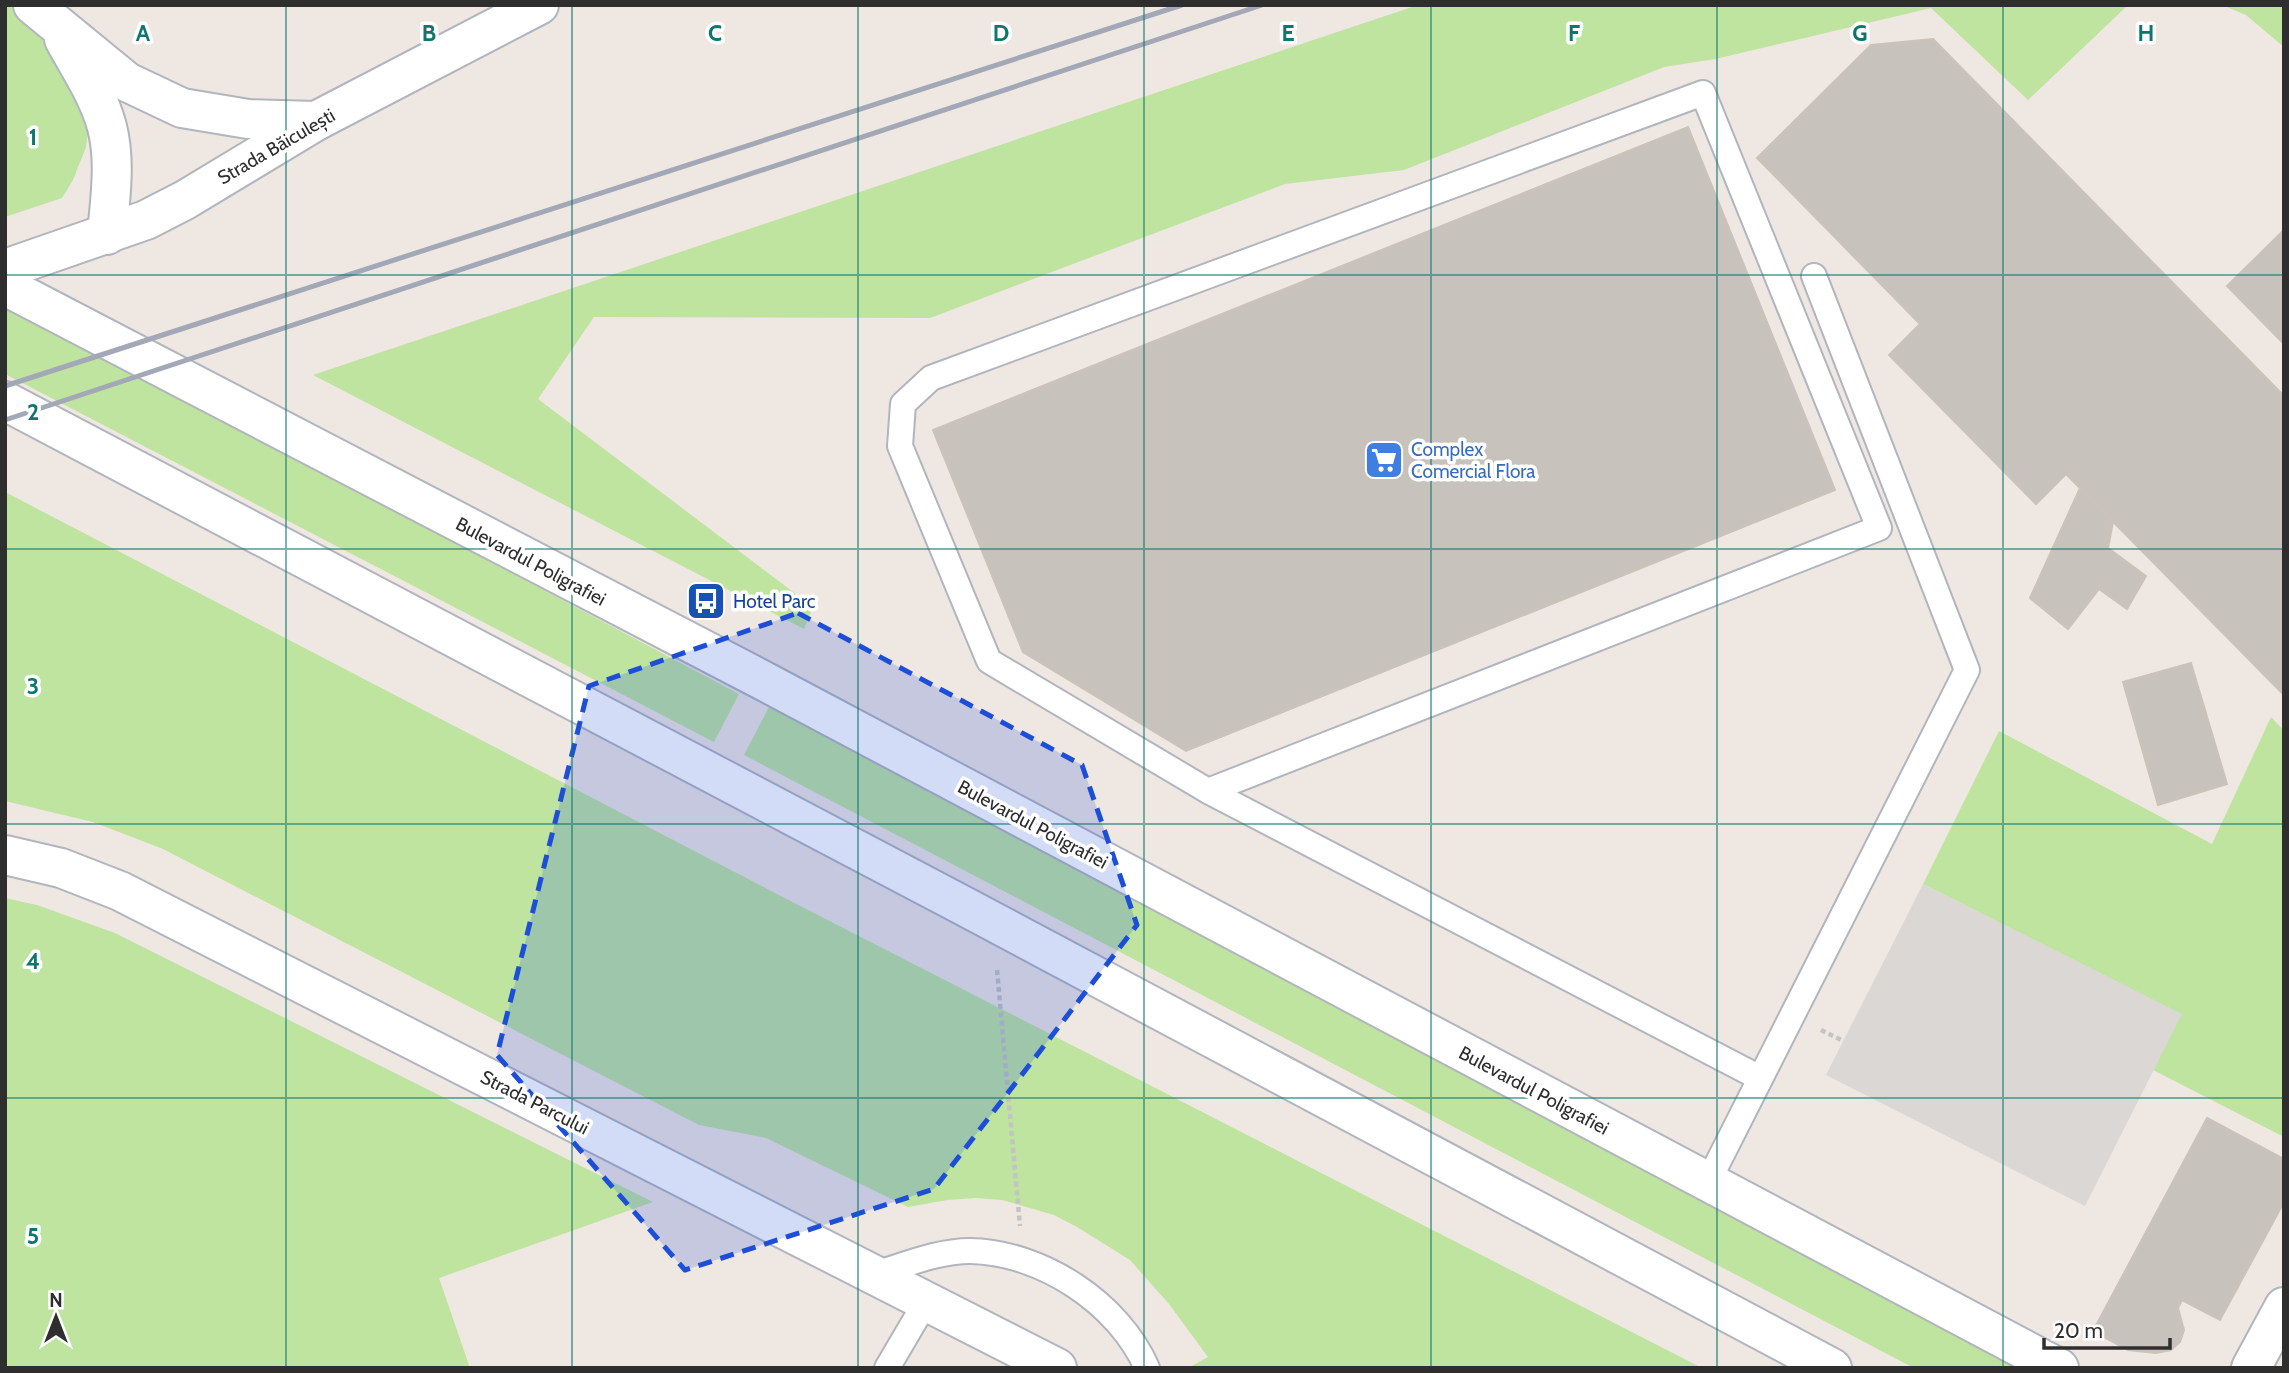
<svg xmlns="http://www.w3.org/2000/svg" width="2289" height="1373" viewBox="0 0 2289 1373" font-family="Cabin,sans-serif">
  <rect width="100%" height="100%" fill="#efe7e1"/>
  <!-- green -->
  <path fill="#bee49f" d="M5,5H12L41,26L90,115L86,147L73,180L62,198L5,217Z
    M1418,5H2132L2127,6L2028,100L1931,8L1715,59L1664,67L1404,170L1285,184L930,318L594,317L538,399L813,607L804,629L313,375Z
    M2222,5H2284V47L2246,15Z
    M5,304L739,694L714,742L5,374Z
    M5,492L771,891L1702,1368H1188L1208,1357L1169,1304L1130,1260L1077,1227L1054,1215L1002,1200L976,1198L947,1200L908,1207L766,1138L699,1125L163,849L93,822L5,801Z
    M770,705L2033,1368H1914L744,755Z
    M2271,717L2284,731V1137L2153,1070L2181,1014L1923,884L1999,731L2212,844Z
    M5,898L37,905L115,933L653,1202L439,1278L470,1368H5Z"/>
  <!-- plaza -->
  <path fill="#dbd7d4" d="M1923,884L2182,1014L2085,1206L1826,1075Z"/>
  <!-- building -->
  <path fill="#c8c2bc" stroke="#cbc3ba" stroke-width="2" d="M1933,39L2284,396V695L2066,474L2036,504L1889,355L1920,324L1757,158L1871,45Z
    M1688,127L1835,490L1186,751L1023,652L933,430Z
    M2284,230V344L2227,286Z
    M2080,488L2113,522L2108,548L2146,576L2127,609L2099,589L2068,629L2030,598Z
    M2191,663L2227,784L2158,805L2123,682Z
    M2207,1118L2284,1159V1202L2220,1320L2182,1300L2178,1308L2184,1330L2180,1342L2171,1350L2156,1353L2128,1350L2093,1331Z"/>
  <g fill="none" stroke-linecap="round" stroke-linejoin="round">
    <!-- service casing -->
    <g stroke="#b1b5be" stroke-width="28">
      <path id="service" d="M1208,791L989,661L900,446L903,404L931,378L1703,93L1879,528L1208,791L1760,1078
        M1708,1182L1967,670L1814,276
        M875,1274C905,1265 938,1251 970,1251C1041,1252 1119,1303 1147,1368
        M887,1368L927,1300"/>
    </g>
    <!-- minor casing -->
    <g stroke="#b1b5be" stroke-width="42">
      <path id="minor" d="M33,5L127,82L182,108L248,119L316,121
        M64,39C79,67 99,96 107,127C116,161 110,200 107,235
        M5,855L61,868L120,891L1057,1368"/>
    </g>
    <!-- tertiary casing -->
    <g stroke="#b1b5be" stroke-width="42">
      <path id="tertiary" d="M5,269L146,220L185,200L316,121L539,5
        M2251,1368L2284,1307"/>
    </g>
    <!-- secondary casing -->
    <g stroke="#b1b5be" stroke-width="42">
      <path id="secondary" d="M5,286L762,680L2059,1368
        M5,401L962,905L1832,1368"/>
    </g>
    <!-- path -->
    <path stroke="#c4c4c4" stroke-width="4.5" stroke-dasharray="5 3.5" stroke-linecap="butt" d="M997,970L1020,1226
      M1821,1030L1843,1041"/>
    <!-- service -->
    <use href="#service" stroke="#fff" stroke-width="24"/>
    <!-- minor -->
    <use href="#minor" stroke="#fff" stroke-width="38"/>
    <!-- tertiary -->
    <use href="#tertiary" stroke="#fff" stroke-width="38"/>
    <!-- secondary -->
    <use href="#secondary" stroke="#fff" stroke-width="38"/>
    <!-- rail -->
    <path stroke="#a3a8b7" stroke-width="5" d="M5,386L1182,5
      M5,420L1262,5"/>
  </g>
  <!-- marked area -->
  <path fill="#1d4ed8" fill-opacity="0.2" stroke="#1d4ed8" stroke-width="5" stroke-dasharray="14 9" stroke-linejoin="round" d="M798,613L1082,765L1137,925L934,1189L685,1270L497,1055L589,686Z"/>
  <!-- grid -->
  <path fill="none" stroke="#0f766e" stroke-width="2" stroke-opacity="0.55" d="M286,5V1368M572,5V1368M858,5V1368M1144,5V1368M1431,5V1368M1717,5V1368M2003,5V1368M5,275H2284M5,549H2284M5,824H2284M5,1098H2284"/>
  <!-- icons -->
  <defs>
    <g id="supermarket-square" transform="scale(2.0125)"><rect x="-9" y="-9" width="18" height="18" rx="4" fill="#3f7fe0" stroke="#fff"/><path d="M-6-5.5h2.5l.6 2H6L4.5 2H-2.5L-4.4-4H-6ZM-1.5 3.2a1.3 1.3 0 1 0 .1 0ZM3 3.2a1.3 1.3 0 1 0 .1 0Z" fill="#fff"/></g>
    <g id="bus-square" transform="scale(2.0125)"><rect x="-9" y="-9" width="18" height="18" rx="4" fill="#1a4fb4" stroke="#fff"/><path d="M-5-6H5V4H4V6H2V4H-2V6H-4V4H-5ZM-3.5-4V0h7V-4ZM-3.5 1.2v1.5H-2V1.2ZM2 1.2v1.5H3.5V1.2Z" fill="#fff"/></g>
  </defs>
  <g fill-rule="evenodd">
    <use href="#supermarket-square" x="1384" y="460"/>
    <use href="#bus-square" x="706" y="601"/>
  </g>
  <g text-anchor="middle" stroke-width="7" stroke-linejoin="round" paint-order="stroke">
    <!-- street labels -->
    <g font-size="19" fill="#2e2e2e" stroke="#fff">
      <text transform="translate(276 146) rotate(-30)" y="7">Strada Băiculești</text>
      <text transform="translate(531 561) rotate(28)" y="7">Bulevardul Poligrafiei</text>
      <text transform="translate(1033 824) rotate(28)" y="7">Bulevardul Poligrafiei</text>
      <text transform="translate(1534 1090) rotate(28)" y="7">Bulevardul Poligrafiei</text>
      <text transform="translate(535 1102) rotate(27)" y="7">Strada Parcului</text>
    </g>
    <!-- shop labels -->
    <g font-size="19" fill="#366cbe" stroke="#fff" text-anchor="start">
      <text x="1411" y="456">Complex<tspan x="1411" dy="22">Comercial Flora</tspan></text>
    </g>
    <!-- transit labels -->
    <g font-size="19" fill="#164399" stroke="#fff" text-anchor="start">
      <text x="733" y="608">Hotel Parc</text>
    </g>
  </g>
  <g font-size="23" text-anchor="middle" font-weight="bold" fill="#0f766e" stroke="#fff" stroke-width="7" stroke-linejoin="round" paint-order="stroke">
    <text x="143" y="41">A</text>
    <text x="429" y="41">B</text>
    <text x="715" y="41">C</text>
    <text x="1001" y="41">D</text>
    <text x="1288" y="41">E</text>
    <text x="1574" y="41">F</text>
    <text x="1860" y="41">G</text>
    <text x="2146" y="41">H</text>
    <text x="33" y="145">1</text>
    <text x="33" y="420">2</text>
    <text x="33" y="694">3</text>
    <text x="33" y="969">4</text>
    <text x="33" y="1244">5</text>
  </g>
  <!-- border -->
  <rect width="2289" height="1373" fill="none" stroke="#2e2e2e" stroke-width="14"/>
  <!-- north arrow -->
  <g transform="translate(56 1317)" stroke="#ffffff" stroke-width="5" paint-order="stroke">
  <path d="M0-5L12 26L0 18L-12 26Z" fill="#2e2e2e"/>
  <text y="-10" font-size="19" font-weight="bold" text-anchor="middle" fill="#2e2e2e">N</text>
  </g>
  <!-- scale -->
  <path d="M2044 1338v10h126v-10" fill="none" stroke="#2e2e2e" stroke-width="3.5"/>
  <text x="2054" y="1338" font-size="21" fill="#2e2e2e" stroke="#ffffff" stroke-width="5" paint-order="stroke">20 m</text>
</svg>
